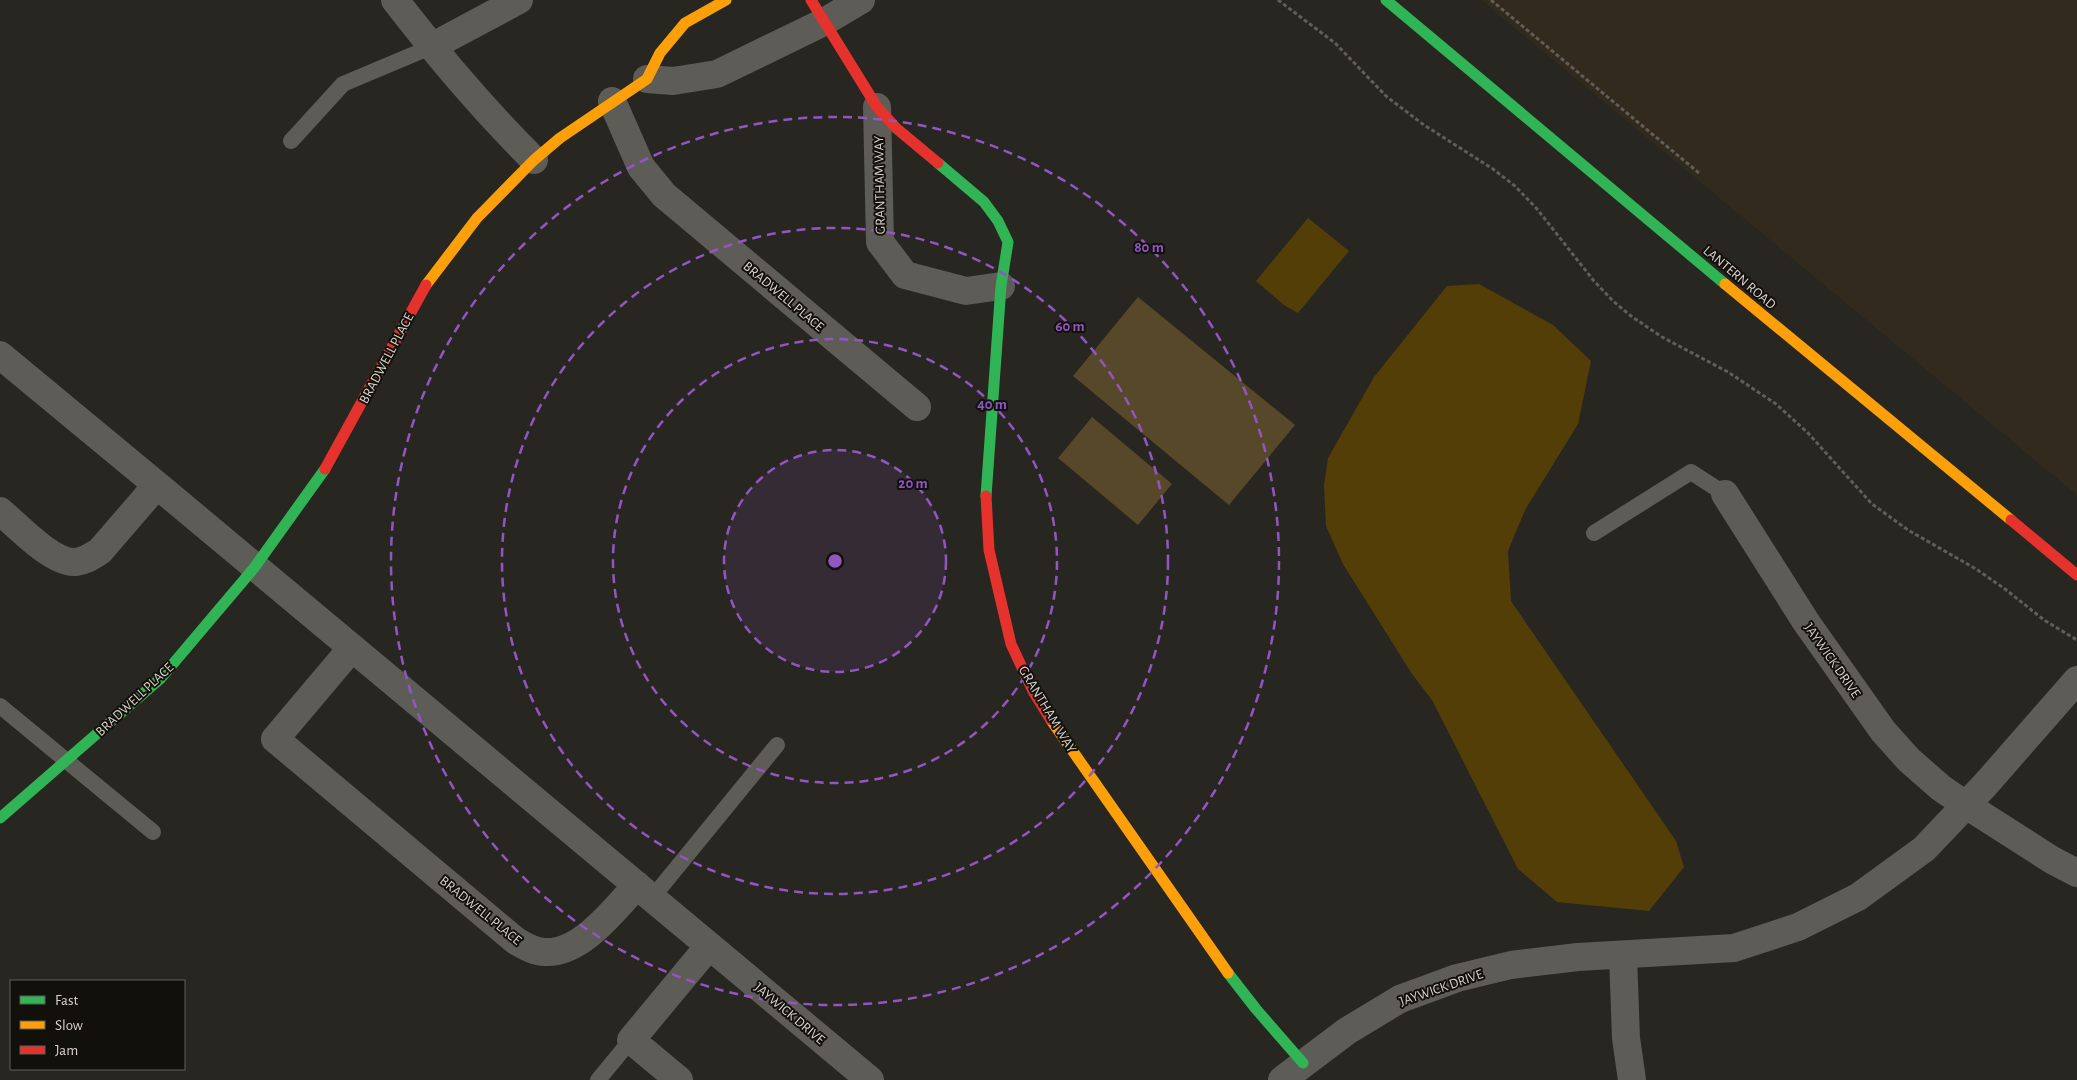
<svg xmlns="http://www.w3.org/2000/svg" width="2077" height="1080" viewBox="0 0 2077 1080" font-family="'Alegreya Sans',sans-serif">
  <rect width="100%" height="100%" fill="#282620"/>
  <!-- built -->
  <path fill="#322a1c" d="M1481,0H2077V495Z"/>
  <!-- green -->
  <path fill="#574829" d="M1138,297L1295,425L1229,505L1073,376Z
    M1092,417L1172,484L1138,525L1058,458Z"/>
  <!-- water -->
  <path fill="#543e08" d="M1308,218L1349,251L1298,313L1284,305L1256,281Z
    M1479,284L1553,325L1591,361L1578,424L1525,510L1508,551L1511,601L1676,841L1684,867L1649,911L1557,902L1518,869L1432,700L1412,674L1343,564L1326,526L1324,485L1328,458L1374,377L1447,286Z"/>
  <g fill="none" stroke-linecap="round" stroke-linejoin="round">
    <!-- path -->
    <path stroke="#605e5a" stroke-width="3" stroke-dasharray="4 2.5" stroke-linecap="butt" d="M1278,0L1335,43L1387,97L1424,125L1493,169L1515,186L1537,209L1594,281L1613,301L1631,316L1662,337L1728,372L1776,404L1808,433L1872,504L1908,530L1976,569L2005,589L2044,620L2077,640
      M1491,0L1699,173"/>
    <!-- lane -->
    <path stroke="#5e5c57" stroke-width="16" d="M291,141L343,84L431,47
      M1594,533L1691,472L1725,494
      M0,706L153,832
      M652,898L777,745
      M598,1080L631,1040"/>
    <!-- street -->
    <path stroke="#5e5c57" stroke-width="28" d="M395,0C438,56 484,110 534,160
      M431,47L519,0
      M647,79L673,81L717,74L824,22L861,0
      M612,101L641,167L664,195L917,407
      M877,107L880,242L905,275L966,291L1001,286
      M0,355L157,485L100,551C92,556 84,562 74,562C51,562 18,526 0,511
      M157,485L870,1080
      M1725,494L1806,622L1883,731L1909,760L1941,788L1966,805L2052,860L2077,873
      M351,649L275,739L516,941C525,946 534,952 545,952C581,954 615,909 637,885
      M1623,956L1626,1038L1632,1080
      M679,1080L631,1040L709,946
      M1282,1080L1347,1031L1400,999L1457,978L1511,965L1578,957L1734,948L1798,927L1858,897L1924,849L1985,785L2077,680"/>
    <!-- fast -->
    <path stroke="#30b455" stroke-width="11" d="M1386,0L1725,284
      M938,163L984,202L998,221L1008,242L1001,286L986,496
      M0,818L161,678L254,568L325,469
      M1228,973L1256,1009L1303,1063"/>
    <!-- slow -->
    <path stroke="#ff9f0a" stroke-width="11" d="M1725,284L2011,520
      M426,285L477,218L534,160L560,138L647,79L660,53L685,23L726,0
      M1051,720L1228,973"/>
    <!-- jam -->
    <path stroke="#e5322d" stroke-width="11" d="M811,0L877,107L896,128L938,163
      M325,469L426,285
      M986,496L989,550L1011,644L1033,691L1051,720
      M2011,520L2077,575"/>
  </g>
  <!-- distance rings -->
  <circle cx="835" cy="561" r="111" fill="#9256c3" fill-opacity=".12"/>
  <g fill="none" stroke="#9256c3" stroke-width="2.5" stroke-dasharray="9 6">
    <circle cx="835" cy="561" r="111"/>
    <circle cx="835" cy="561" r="222"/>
    <circle cx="835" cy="561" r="333"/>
    <circle cx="835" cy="561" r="444"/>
  </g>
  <g text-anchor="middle" stroke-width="4" stroke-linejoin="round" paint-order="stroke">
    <!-- street labels -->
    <g font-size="14" fill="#d8d4ce" stroke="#12100b">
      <text transform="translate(879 185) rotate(-91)" y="5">GRANTHAM WAY</text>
      <text transform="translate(1740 277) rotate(40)" y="5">LANTERN ROAD</text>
      <text transform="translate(784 296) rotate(40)" y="5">BRADWELL PLACE</text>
      <text transform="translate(386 358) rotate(-62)" y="5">BRADWELL PLACE</text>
      <text transform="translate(1833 660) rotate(55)" y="5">JAYWICK DRIVE</text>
      <text transform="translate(134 699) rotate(-43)" y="5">BRADWELL PLACE</text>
      <text transform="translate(1048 709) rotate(59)" y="5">GRANTHAM WAY</text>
      <text transform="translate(481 910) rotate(39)" y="5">BRADWELL PLACE</text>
      <text transform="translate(1441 987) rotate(-19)" y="5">JAYWICK DRIVE</text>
      <text transform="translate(790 1013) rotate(40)" y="5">JAYWICK DRIVE</text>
    </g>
  </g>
  <circle cx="835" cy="561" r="8" fill="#9256c3" stroke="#12100b" stroke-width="2.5"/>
  <g font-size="15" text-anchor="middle" font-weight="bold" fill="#9256c3" stroke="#12100b" stroke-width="4" stroke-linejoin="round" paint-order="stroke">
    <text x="1149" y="252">80 m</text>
    <text x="1070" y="331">60 m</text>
    <text x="992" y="409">40 m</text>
    <text x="913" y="488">20 m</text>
  </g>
  <!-- legend -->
  <rect x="10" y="980" width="175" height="90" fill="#12100b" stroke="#615e59"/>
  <rect x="20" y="996" width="25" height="8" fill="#30b455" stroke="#615e59"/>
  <text x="55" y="1005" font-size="15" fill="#d8d4ce">Fast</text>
  <rect x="20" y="1021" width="25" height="8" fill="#ff9f0a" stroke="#615e59"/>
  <text x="55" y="1030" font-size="15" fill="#d8d4ce">Slow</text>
  <rect x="20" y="1046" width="25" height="8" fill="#e5322d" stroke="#615e59"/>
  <text x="55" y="1055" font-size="15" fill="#d8d4ce">Jam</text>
</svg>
